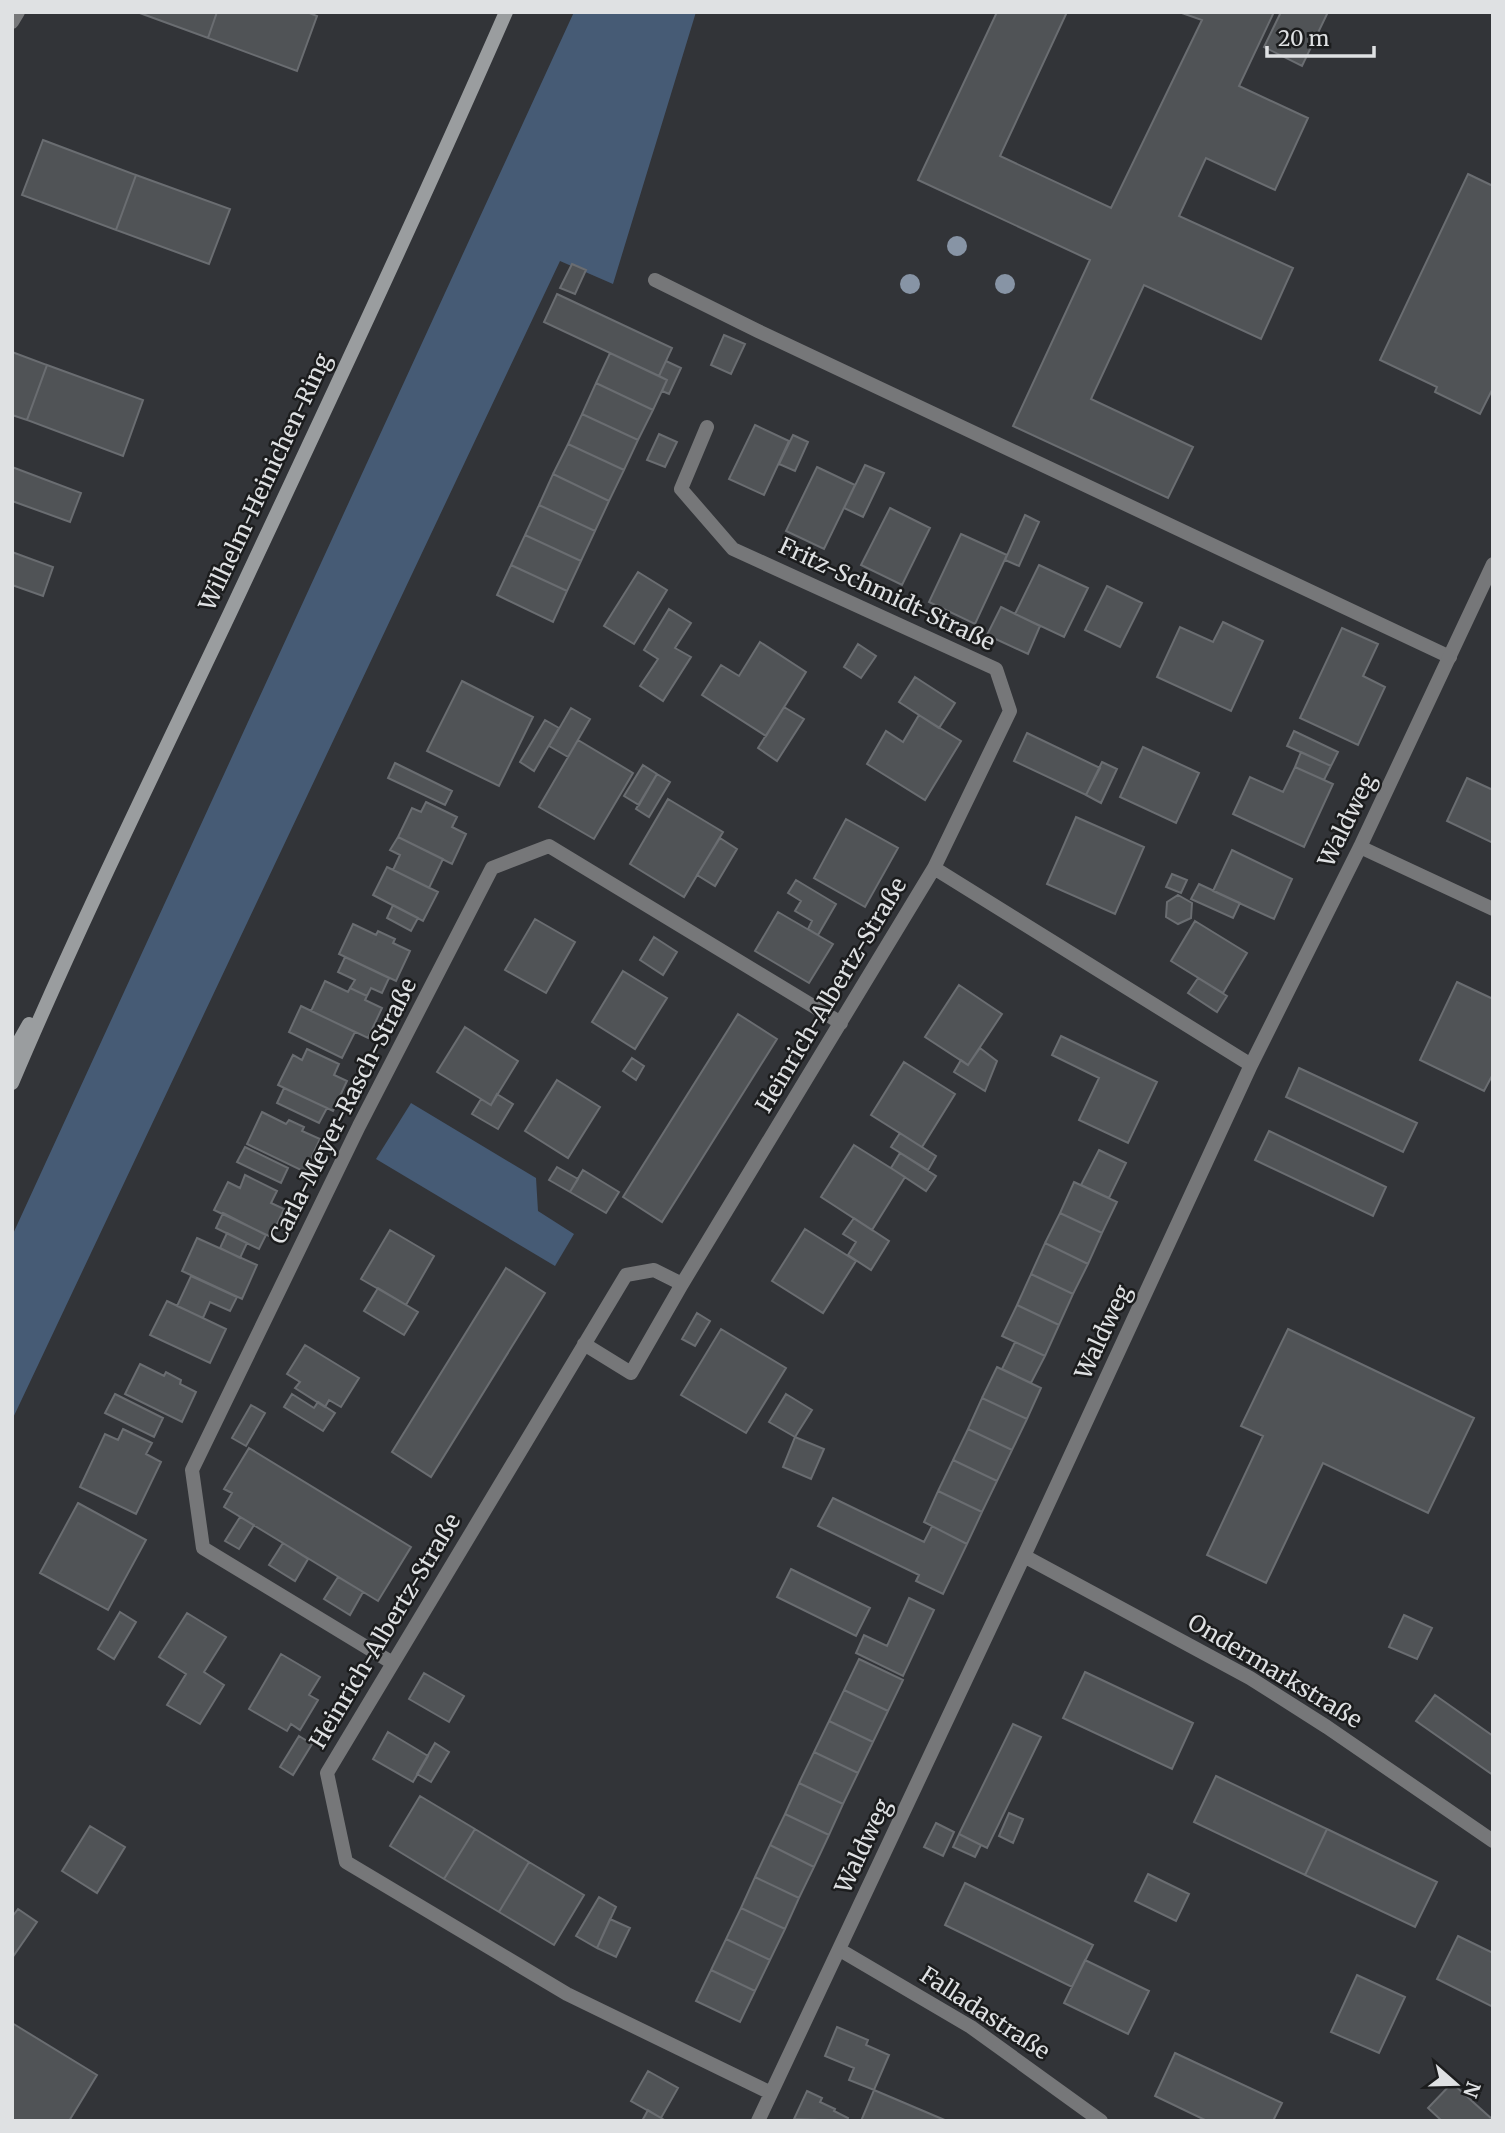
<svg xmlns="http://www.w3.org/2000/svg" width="1505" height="2133" viewBox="0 0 1505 2133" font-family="Merriweather,serif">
  <rect width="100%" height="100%" fill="#323438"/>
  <!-- green -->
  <path fill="#465b75" d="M574,12H696L613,284L560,261L12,1420V1236Z
    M411,1103L536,1178L538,1211L574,1234L555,1266L376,1159Z"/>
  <!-- building -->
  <path fill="#505356" stroke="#6a6d71" stroke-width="2" d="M137,12H217L208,38Z
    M217,12H307L317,16L297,71L208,38Z
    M997,12H1067L1000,156L1111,208L1202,20L1179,12H1274L1239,86L1308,118L1275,190L1206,158L1179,216L1293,268L1261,339L1144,285L1091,399L1193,447L1168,498L1013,426L1090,260L918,180Z
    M1281,12H1328L1302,66L1264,47Z
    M43,140L136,175L116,230L22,195Z
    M1468,174L1493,186V388L1480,414L1435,392L1437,387L1380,360Z
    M136,175L230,209L209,264L116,230Z
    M572,264L586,270L575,294L560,288Z
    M557,294L672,348L659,376L544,322Z
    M724,335L745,344L731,374L711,365Z
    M12,352L47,365L27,420L12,415Z
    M610,353L667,380L653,410L596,383Z
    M666,361L681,368L669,394L662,391L667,380L659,376Z
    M47,365L143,400L123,456L27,420Z
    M596,383L653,410L638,440L582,414Z
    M582,414L638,440L624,470L568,444Z
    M755,425L789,441L764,495L729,479Z
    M659,434L677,442L665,467L647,460Z
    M793,435L808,442L795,471L779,464Z
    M568,444L624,470L609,501L553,474Z
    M865,465L884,473L863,517L844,508Z
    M12,467L81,493L70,522L12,501Z
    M817,467L855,485L824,549L786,531Z
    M553,474L609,501L595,531L539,505Z
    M539,505L595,531L581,561L525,535Z
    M890,508L930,528L902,585L861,565Z
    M1025,515L1039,522L1019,566L1005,560Z
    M961,534L1007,555L975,624L929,602Z
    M525,535L581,561L567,591L511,565Z
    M12,552L53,567L43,596L12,585Z
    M511,565L567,591L553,622L497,595Z
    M1039,565L1088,588L1064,637L1015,614Z
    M638,572L667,590L634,644L604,626Z
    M1107,586L1142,603L1120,647L1085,630Z
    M1001,607L1040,626L1028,654L987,635Z
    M669,609L691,623L675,648L691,657L663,701L640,686L658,659L644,650Z
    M1223,622L1263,641L1231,711L1157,677L1180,627L1213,642Z
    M1342,628L1378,644L1363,676L1385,687L1358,745L1300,718Z
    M760,642L806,672L766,736L702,695L721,665L739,676Z
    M858,644L876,656L861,678L844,667Z
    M915,677L955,703L939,728L899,702Z
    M462,681L533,717L499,786L427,751Z
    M784,707L804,719L777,761L758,748Z
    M571,708L590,719L568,757L549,746Z
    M919,715L961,741L925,800L867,764L886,731L903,742Z
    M545,720L559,728L534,771L520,762Z
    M1294,731L1338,752L1331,766L1287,746Z
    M1027,733L1100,768L1086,795L1014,761Z
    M578,740L633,773L594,839L539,807Z
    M1143,747L1199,773L1176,823L1120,797Z
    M1301,752L1331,766L1324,780L1295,767Z
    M1102,762L1117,769L1101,803L1086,795Z
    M395,763L452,791L445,805L388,778Z
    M643,765L657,774L639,805L624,796Z
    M1295,767L1333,784L1304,847L1233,814L1250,777L1283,792Z
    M657,774L670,782L649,817L636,809Z
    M1467,778L1493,790V843L1447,821Z
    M668,799L723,832L684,897L630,864Z
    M426,802L457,817L452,827L466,834L452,864L398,837L412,808L421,812Z
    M1076,817L1144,847L1115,914L1047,884Z
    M846,819L898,848L865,907L814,878Z
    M398,837L443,859L429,888L393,870L400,855L390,850Z
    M720,838L737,849L715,886L697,875Z
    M1232,850L1292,879L1274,919L1213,891Z
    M387,867L438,892L423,921L373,895Z
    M1172,874L1187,880L1181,893L1166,887Z
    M796,880L836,904L818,935L808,929L812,921L795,911L801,901L788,893Z
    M1199,884L1240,903L1233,918L1191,899Z
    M1178,895L1192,903L1191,918L1178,924L1166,917L1167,902Z
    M393,905L418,918L411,931L387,918Z
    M778,912L833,944L809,983L755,951Z
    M535,919L575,942L546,993L505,970Z
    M1195,921L1247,953L1223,993L1171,961Z
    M353,924L376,935L378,931L395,939L393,943L410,951L396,981L339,954Z
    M654,937L677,952L663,975L640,960Z
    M345,957L389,978L382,993L371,988L367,996L350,988L355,980L338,972Z
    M623,971L667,998L635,1049L592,1022Z
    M1198,978L1227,996L1217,1012L1188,993Z
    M325,981L348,992L350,988L367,996L365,1000L382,1008L368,1038L311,1011Z
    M1457,982L1493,999V1074L1484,1091L1420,1060Z
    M959,985L1002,1014L968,1065L925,1037Z
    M301,1006L355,1032L342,1058L289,1032Z
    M738,1014L777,1039L662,1222L623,1197Z
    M465,1027L518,1061L491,1105L437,1072Z
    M1061,1036L1157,1082L1128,1143L1079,1120L1099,1078L1052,1055Z
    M980,1048L997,1061L985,1091L954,1072L961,1060L968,1065Z
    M307,1049L339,1064L334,1075L347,1081L333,1111L278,1085L293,1055L302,1060Z
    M632,1058L644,1066L636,1080L623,1071Z
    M904,1062L955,1094L922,1147L871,1115Z
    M1299,1068L1417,1123L1403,1152L1286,1097Z
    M557,1080L600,1107L568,1158L525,1131Z
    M284,1088L327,1108L319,1123L277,1103Z
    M497,1094L513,1104L498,1129L472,1114L481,1099L491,1105Z
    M262,1112L286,1124L289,1120L304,1127L302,1131L320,1139L305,1172L247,1144Z
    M1269,1131L1386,1187L1373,1216L1255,1160Z
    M900,1133L936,1156L928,1170L891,1147Z
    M854,1145L905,1177L872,1230L821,1197Z
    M245,1147L288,1168L281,1183L237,1162Z
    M1099,1150L1126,1163L1109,1198L1081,1185Z
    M900,1153L936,1176L926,1191L891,1168Z
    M557,1167L578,1179L570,1192L549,1180Z
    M583,1170L619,1192L606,1213L570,1192Z
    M245,1175L277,1191L271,1203L284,1209L271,1237L214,1210L228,1182L240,1188Z
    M1074,1182L1117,1202L1102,1233L1060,1213Z
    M223,1213L266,1235L259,1249L216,1228Z
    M1060,1213L1102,1233L1088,1264L1045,1243Z
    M854,1218L889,1241L871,1270L848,1255L856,1242L843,1234Z
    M805,1229L856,1261L823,1313L772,1281Z
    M390,1230L434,1256L406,1305L361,1279Z
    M227,1233L247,1243L240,1258L220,1248Z
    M197,1238L257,1265L242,1299L182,1271Z
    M1045,1243L1088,1264L1073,1294L1031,1274Z
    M506,1268L545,1293L431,1477L392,1452Z
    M1031,1274L1073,1294L1059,1325L1017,1305Z
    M191,1276L237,1297L230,1311L210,1302L203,1318L177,1306Z
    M378,1288L418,1312L404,1335L364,1311Z
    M167,1301L226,1329L210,1363L150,1335Z
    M1017,1305L1059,1325L1045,1356L1002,1336Z
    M697,1313L710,1321L695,1346L682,1339Z
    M721,1329L786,1368L746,1433L681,1395Z
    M1288,1329L1474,1418L1428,1513L1323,1463L1266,1583L1207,1555L1263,1436L1241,1426Z
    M1015,1342L1045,1356L1031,1383L1002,1369Z
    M305,1345L359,1378L341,1407L329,1400L325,1407L295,1388L300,1382L287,1374Z
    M140,1364L164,1376L166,1372L181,1380L180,1384L196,1392L182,1422L125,1394Z
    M997,1367L1041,1388L1027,1419L982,1398Z
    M115,1394L163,1418L154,1437L105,1413Z
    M292,1394L314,1408L318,1402L335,1413L323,1431L284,1407Z
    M786,1394L812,1410L795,1437L769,1422Z
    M982,1398L1027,1419L1012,1450L968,1429Z
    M251,1405L265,1413L246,1446L232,1438Z
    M123,1429L152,1443L146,1454L161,1462L136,1514L80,1487L105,1434L118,1440Z
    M968,1429L1012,1450L997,1481L953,1460Z
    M795,1437L824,1449L811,1479L783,1467Z
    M249,1448L411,1547L378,1601L224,1507L232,1493L224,1489Z
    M953,1460L997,1481L982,1512L938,1491Z
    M938,1491L982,1512L967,1544L924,1522Z
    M833,1498L924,1542L932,1526L967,1544L943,1594L916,1581L919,1575L818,1526Z
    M78,1503L146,1540L108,1610L40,1573Z
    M240,1517L254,1525L239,1549L225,1541Z
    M283,1543L308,1559L295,1581L269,1565Z
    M791,1569L870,1608L856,1636L777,1597Z
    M338,1577L363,1592L350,1615L324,1599Z
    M909,1598L934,1610L903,1676L856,1653L864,1635L887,1646Z
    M120,1612L136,1622L114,1659L98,1649Z
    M187,1613L226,1637L204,1672L224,1685L200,1724L167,1705L186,1674L159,1657Z
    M1404,1615L1432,1628L1417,1659L1389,1647Z
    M281,1654L320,1677L309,1695L318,1700L300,1730L291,1724L287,1731L249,1709Z
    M859,1659L903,1680L888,1711L844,1690Z
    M1085,1672L1193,1723L1172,1769L1063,1718Z
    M424,1673L464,1696L449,1722L409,1699Z
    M844,1690L888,1711L873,1742L829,1721Z
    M1435,1695L1493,1736V1775L1416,1721Z
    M829,1721L873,1742L858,1773L814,1752Z
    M1013,1724L1041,1737L987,1848L959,1834Z
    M388,1732L428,1756L413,1782L373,1759Z
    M299,1736L312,1744L293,1775L280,1767Z
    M435,1743L449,1752L431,1782L417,1774Z
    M814,1752L858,1773L843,1804L799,1783Z
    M1216,1776L1327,1829L1305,1875L1194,1822Z
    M799,1783L843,1804L829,1835L785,1814Z
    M420,1796L475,1829L444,1879L390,1846Z
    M1009,1813L1023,1819L1013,1843L999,1836Z
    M785,1814L829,1835L814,1867L770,1845Z
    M936,1823L954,1832L943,1856L924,1847Z
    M90,1826L125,1847L97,1893L62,1871Z
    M475,1829L529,1862L499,1912L444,1879Z
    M1327,1829L1437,1882L1415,1927L1305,1875Z
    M959,1834L981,1845L975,1857L953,1847Z
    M770,1845L814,1867L799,1898L755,1877Z
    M529,1862L584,1895L554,1945L499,1912Z
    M1148,1874L1189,1894L1176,1921L1135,1901Z
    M755,1877L799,1898L785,1929L741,1908Z
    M965,1883L1093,1945L1072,1987L945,1925Z
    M599,1897L616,1907L597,1948L576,1936Z
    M741,1908L785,1929L770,1960L726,1939Z
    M18,1909L37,1922L12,1958V1917Z
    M610,1919L630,1928L616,1957L597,1948Z
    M1458,1936L1493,1953V2007L1437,1979Z
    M726,1939L770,1960L755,1991L711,1970Z
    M1085,1960L1149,1991L1128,2034L1064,2003Z
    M711,1970L755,1991L740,2022L696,2001Z
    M1357,1975L1405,1997L1379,2053L1331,2032Z
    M12,2023L97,2075L69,2121H12Z
    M837,2027L868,2040L866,2045L889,2055L874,2090L849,2080L854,2068L825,2056Z
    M1175,2053L1282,2103L1273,2121H1207L1155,2096Z
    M648,2071L678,2088L661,2118L631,2101Z
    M1452,2083L1493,2120V2121H1442L1428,2108Z
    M874,2090L947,2121H861Z
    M807,2091L822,2098L820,2102L835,2109L834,2111L848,2118L847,2121L794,2119Z
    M648,2110L661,2118L666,2121H642Z"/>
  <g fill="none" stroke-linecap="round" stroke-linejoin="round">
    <!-- service -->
    <path stroke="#767779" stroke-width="14" d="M655,280L758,331L1450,657"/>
    <!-- minor -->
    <path stroke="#767779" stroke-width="14" d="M12,22L18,12
      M707,427L681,489L733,549L996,669L1010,711L934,868
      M1360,847L1493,909
      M584,1344L631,1373L682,1284
      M1024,1556L1250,1678L1327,1727L1493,1841
      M391,1662L203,1548L192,1470L359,1126L492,868L549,846L841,1023
      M840,1950L971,2027L1101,2121
      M771,2093L567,1994L346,1862L327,1773L626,1275L654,1270L682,1284L934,868L1251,1065
      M758,2121L1024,1556L1251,1065L1360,847L1493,564"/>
    <!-- secondary -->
    <path stroke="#9a9d9f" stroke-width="14" d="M12,1054L29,1024
      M12,1083C79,925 155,771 229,615C323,415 417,215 506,12"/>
  </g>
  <!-- trees -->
  <g fill="#8794a5">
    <circle cx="957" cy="246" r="10"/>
    <circle cx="910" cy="284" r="10"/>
    <circle cx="1005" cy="284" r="10"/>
  </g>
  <g text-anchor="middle" stroke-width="5" stroke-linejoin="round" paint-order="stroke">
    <!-- street labels -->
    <g font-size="23" fill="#dfe1e3" stroke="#1b1c1d">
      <text transform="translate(265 482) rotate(-65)" y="8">Wilhelm-Heinichen-Ring</text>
      <text transform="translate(887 594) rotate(25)" y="8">Fritz-Schmidt-Straße</text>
      <text transform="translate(1347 820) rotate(-64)" y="8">Waldweg</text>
      <text transform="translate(831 995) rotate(-59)" y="8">Heinrich-Albertz-Straße</text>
      <text transform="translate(343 1111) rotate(-63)" y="8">Carla-Meyer-Rasch-Straße</text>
      <text transform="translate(1103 1332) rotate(-65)" y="8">Waldweg</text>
      <text transform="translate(385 1631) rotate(-59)" y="8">Heinrich-Albertz-Straße</text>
      <text transform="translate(1275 1671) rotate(31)" y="8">Ondermarkstraße</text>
      <text transform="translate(863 1846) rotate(-65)" y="8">Waldweg</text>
      <text transform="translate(985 2013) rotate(33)" y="8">Falladastraße</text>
    </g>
  </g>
  <!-- border -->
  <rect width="1505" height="2133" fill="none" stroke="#dfe1e3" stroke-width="28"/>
  <!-- north arrow -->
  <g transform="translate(1456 2084) rotate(110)" stroke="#1b1c1d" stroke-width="5" paint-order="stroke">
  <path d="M0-5L12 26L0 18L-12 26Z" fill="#dfe1e3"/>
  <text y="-10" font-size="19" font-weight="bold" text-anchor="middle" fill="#dfe1e3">N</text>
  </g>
  <!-- scale -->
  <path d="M1267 46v10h107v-10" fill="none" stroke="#dfe1e3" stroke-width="3.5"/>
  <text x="1278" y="46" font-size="21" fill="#dfe1e3" stroke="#1b1c1d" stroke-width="5" paint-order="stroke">20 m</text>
</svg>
